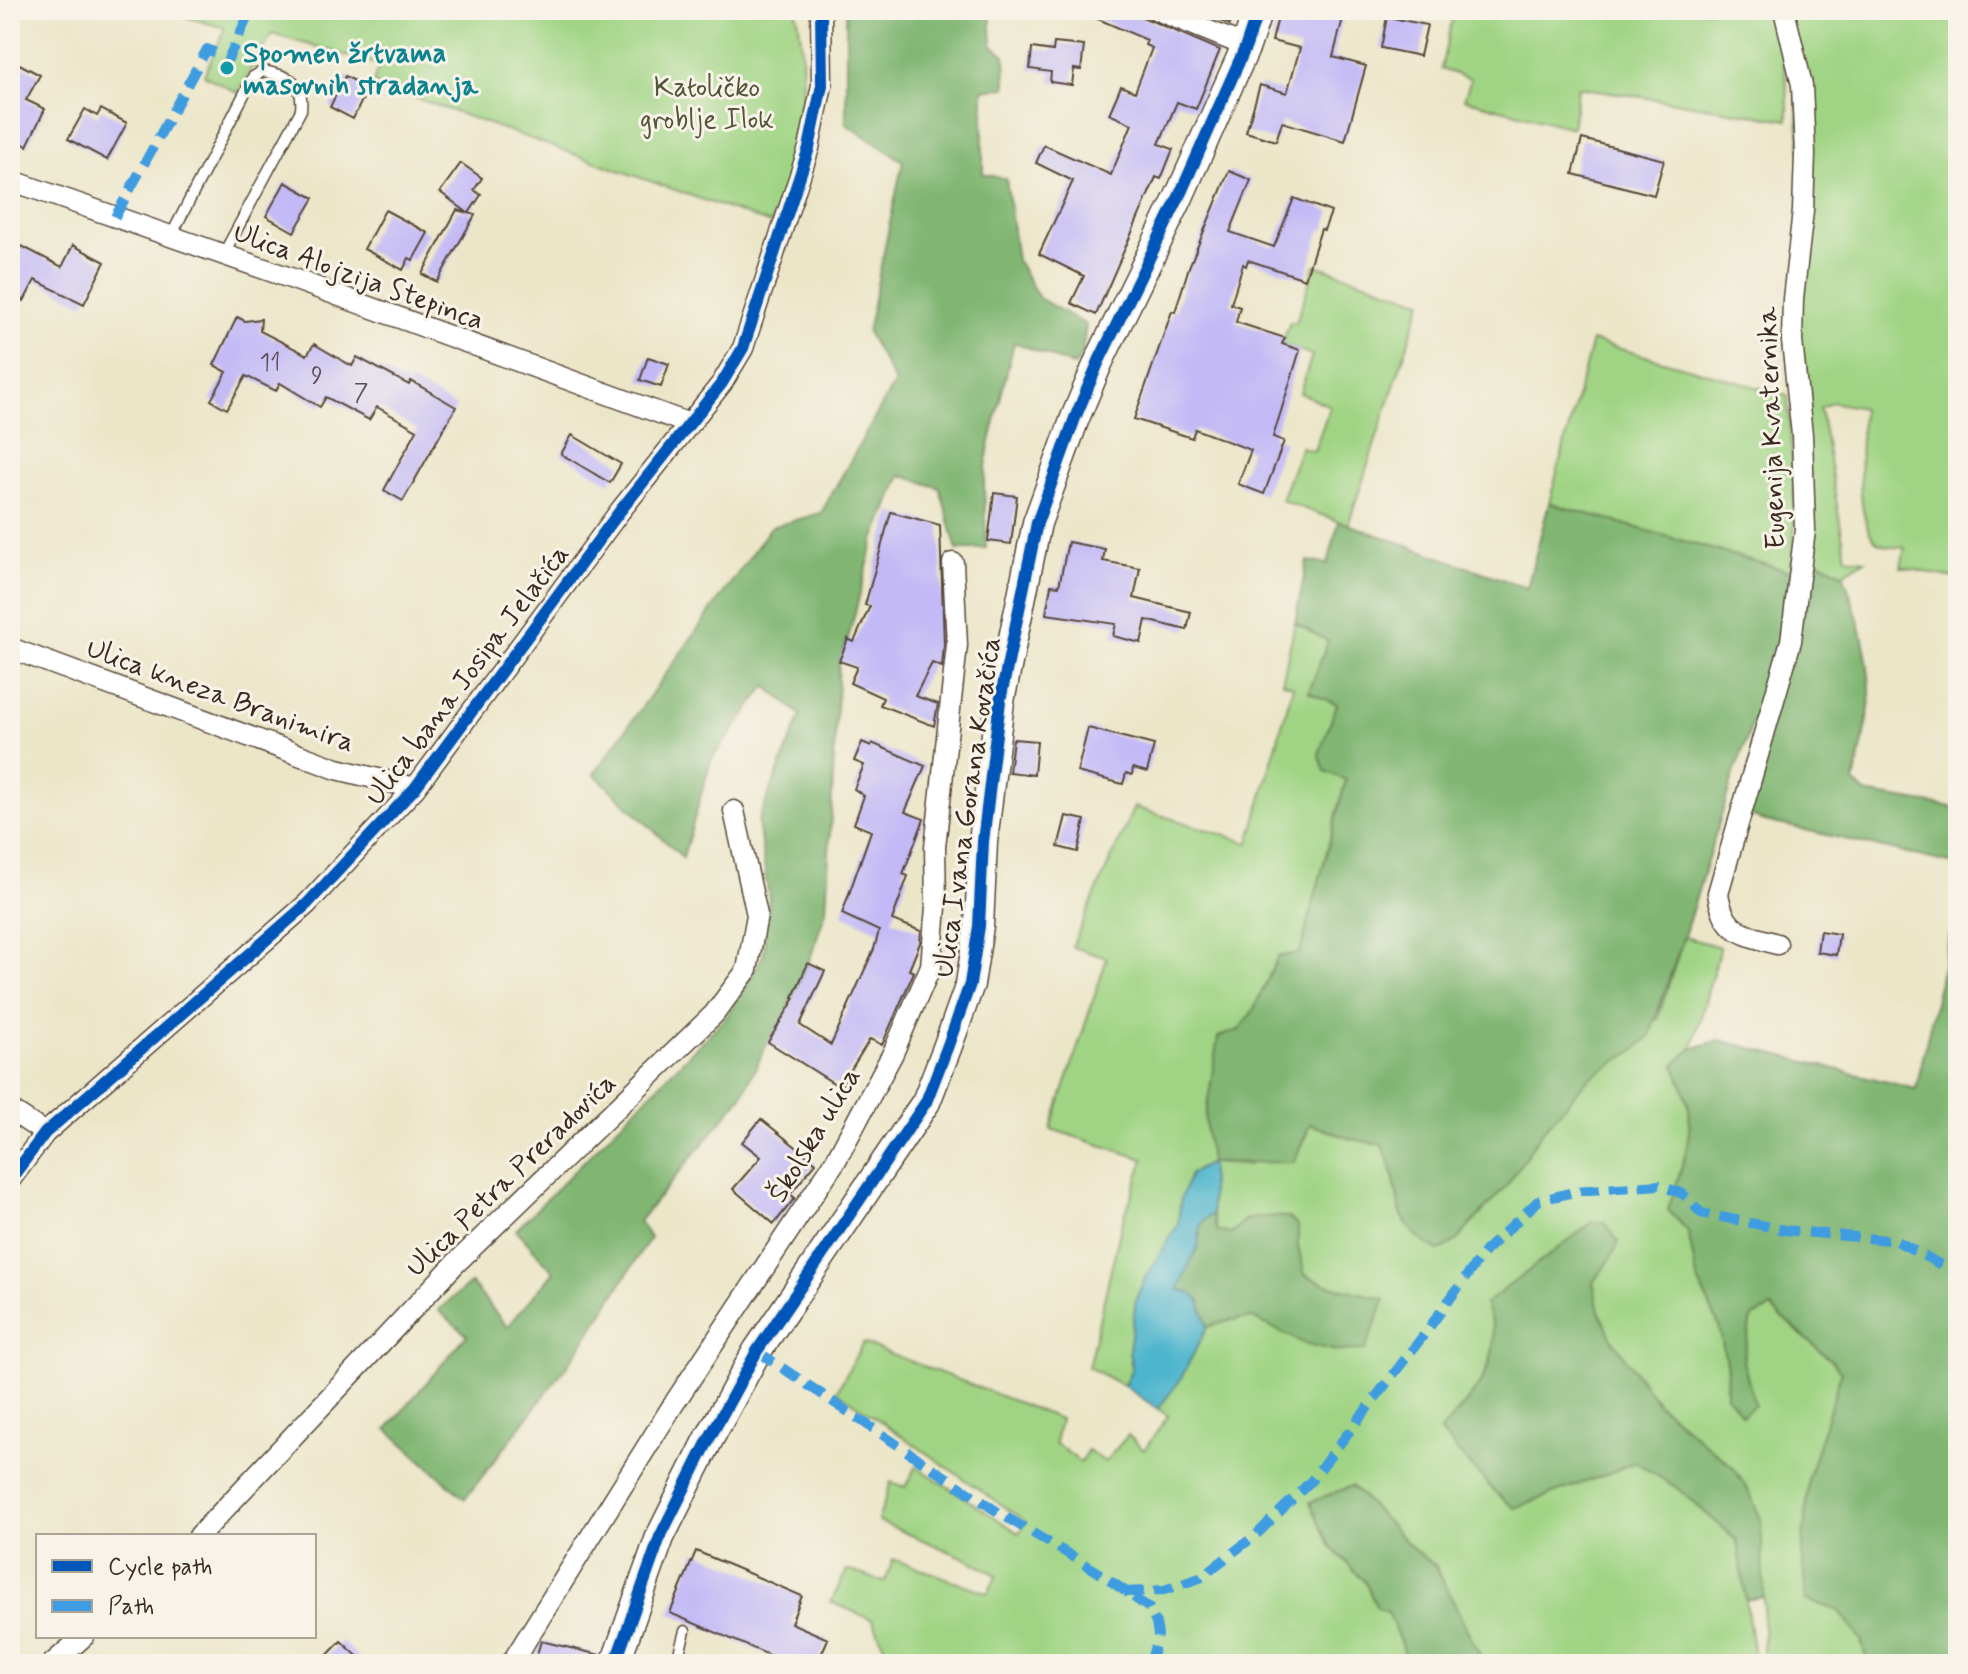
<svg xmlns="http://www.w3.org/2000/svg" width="1968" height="1674" viewBox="0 0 1968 1674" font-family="Mynerve,sans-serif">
  <rect width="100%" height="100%" fill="#f7f3e8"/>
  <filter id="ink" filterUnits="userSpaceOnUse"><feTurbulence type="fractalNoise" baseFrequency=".0125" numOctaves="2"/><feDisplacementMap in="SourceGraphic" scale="16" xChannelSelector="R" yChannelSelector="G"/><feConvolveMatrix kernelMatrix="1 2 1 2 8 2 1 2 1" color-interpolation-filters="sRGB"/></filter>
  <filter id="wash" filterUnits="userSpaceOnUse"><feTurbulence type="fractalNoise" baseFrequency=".006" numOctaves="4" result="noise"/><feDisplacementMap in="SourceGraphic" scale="32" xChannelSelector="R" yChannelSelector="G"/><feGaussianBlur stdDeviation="1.8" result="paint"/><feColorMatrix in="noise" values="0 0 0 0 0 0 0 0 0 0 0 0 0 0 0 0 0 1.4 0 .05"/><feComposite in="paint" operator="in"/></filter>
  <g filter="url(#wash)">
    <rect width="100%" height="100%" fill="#ece6c9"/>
    <!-- green -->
    <path fill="#a0d484" stroke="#6e7f51" stroke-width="2" fill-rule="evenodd" d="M161,10H796C807,56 803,113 794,160C790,181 778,204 771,224L373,83L379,65L272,34L237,93L204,75L225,28Z
      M1454,10H1773C1782,46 1789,82 1788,120L1578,87L1572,128L1464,99L1471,79L1441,69Z
      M1789,10H1958V579L1901,567L1905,548C1895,547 1881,547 1875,540C1853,516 1862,440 1862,408L1832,402L1820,408L1846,557L1865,560L1843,574L1811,557L1796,323L1807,222Z
      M1315,265L1422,301L1348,525L1281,500L1301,447L1314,451L1330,406L1300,393L1312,355L1282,344L1290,322L1296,323Z
      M1592,341L1788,396L1795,517L1792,572L1549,503Z
      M1295,623L1328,641L1309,692L1337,704L1346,779L1300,953L1278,957L1253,1011L1239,1030L1218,1037L1210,1163L1248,1165L1302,1147L1310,1124L1351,1139L1381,1144L1390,1160L1402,1217L1456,1241L1507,1185L1541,1133L1588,1079L1610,1063L1658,1018L1684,937L1720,947L1692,1049L1675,1065C1680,1079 1687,1093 1689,1108C1693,1141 1678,1179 1668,1210L1688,1231L1697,1278L1719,1326L1727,1368L1726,1395L1754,1405L1743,1361L1751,1318L1771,1308L1832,1361L1841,1373L1809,1476L1806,1600L1840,1611L1861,1640L1868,1664H1484L1435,1565L1414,1550L1352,1486L1311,1502L1329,1544L1365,1582L1377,1608L1388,1612L1409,1664H885L887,1653L873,1620L831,1602L847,1570L885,1582L893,1559L988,1593L997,1575L965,1558L878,1521L891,1482L905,1487L916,1466L1019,1533L1026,1522L837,1391L863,1343L1060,1419L1055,1443L1080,1462L1088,1450L1105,1462L1128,1435L1144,1450L1168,1416L1158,1409L1180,1380L1207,1327L1230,1320L1384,1299L1327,1285L1305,1275L1298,1247V1226L1245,1219L1231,1234L1217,1231L1212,1214L1210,1164L1181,1198L1178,1225L1145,1278L1136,1299L1129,1351L1132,1368L1124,1386L1088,1367L1121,1227L1144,1159L1051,1129L1107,958L1072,947L1134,807L1249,843L1293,686L1282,682ZM1593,1222H1604L1609,1261L1593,1282L1599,1311L1612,1339L1658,1404L1733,1467L1764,1597L1763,1655L1754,1657L1737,1540L1677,1488L1635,1461L1610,1473L1440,1432C1474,1394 1510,1359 1485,1304Z"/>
    <!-- forest -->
    <path fill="#80b672" stroke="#5e7048" stroke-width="2" d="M846,10H990L992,45L1005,55L1006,87L983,90V174L1006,179L1017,261L1039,298L1086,325L1082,355L1074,366L1014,342L988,450L984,486L986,548L957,550L940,488L901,475L874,540L848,639L839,661L826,910L812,953L785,1015L768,1042L742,1096L639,1221L650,1238L578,1351L465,1499L387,1429L467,1335L438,1310L471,1283L507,1327L554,1272L516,1230L727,1016L763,956L769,899L758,822L801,715L766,686L711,760L683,858L594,774L771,527L821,513L895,382L867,332L903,161L846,124Z
      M1549,503L1792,572L1775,661L1734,774L1686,930L1649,1037L1635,1050L1588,1079L1541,1133L1507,1185L1456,1241L1439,1251C1382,1221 1408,1190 1381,1144L1351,1139L1310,1124L1294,1162L1210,1163L1205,1120L1218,1037L1239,1030L1253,1011L1278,957L1300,953L1346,780L1325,771L1319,754L1337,704L1309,692L1328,641L1295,623L1307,561L1328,564L1339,521L1527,588Z
      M1811,557L1843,574C1857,610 1868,650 1870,689C1871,714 1859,756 1854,782L1865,793L1958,808V865L1761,820L1745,814Z
      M1958,898V1664H1868L1861,1640L1840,1611L1806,1600L1802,1553L1809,1476L1841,1373L1832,1361L1771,1308L1751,1318L1743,1361L1755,1405L1742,1415L1726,1395L1727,1368L1719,1326L1697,1278L1688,1231L1668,1210C1678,1178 1693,1141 1689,1108C1687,1093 1680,1079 1674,1065L1692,1049L1719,1040L1916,1089Z
      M1212,1214L1217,1231L1231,1234C1251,1213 1260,1216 1288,1217L1298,1226V1247L1305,1275L1327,1285L1385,1299L1365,1350L1337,1351L1303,1343L1253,1318L1230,1320L1207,1327L1200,1300L1178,1291L1198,1246L1201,1223Z
      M1593,1222H1604L1619,1242L1609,1261L1593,1282L1599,1311L1612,1339L1658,1404L1733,1467L1749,1492L1761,1519L1764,1597L1746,1600L1737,1540L1677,1488L1635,1462L1610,1473L1514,1508L1493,1490L1440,1432C1474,1395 1511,1358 1485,1304Z
      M1352,1486L1414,1550L1435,1565L1484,1664H1409L1388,1612L1377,1608L1365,1582L1329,1544L1310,1502Z"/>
    <!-- water -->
    <path fill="#4eb5cd" stroke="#447076" stroke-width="2" d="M1210,1163L1212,1214L1201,1223L1198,1246L1178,1290C1203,1294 1201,1305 1207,1327L1180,1380L1158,1409L1124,1386L1132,1368L1129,1351L1136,1299L1145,1278L1178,1225L1181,1198L1190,1174Z"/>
    <g id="blocks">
      <!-- building -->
      <path fill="#c2b9f6" d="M1077,10H1126L1220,50L1196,109L1177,102L1159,144L1173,149L1161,179L1156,177L1096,315L1071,303L1084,276L1039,254L1073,181L1036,163L1044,145L1111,175L1132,124L1109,114L1121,86L1135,92L1152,48L1145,45L1147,40Z
        M1194,10H1235L1230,25Z
        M1280,10H1345L1333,57L1366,66L1345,141L1282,122L1276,141L1246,132L1260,85L1287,93L1300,48L1272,41Z
        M1387,17L1427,25L1420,56L1381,48Z
        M1054,43L1084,46L1081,70L1074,69L1072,85L1050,82L1051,72L1030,69L1032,48L1053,51Z
        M10,59L40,75L26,100L45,109L27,146L10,137Z
        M345,76L368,88L353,119L330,107Z
        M85,109L97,116L101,109L127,123L107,160L68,139Z
        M1582,139L1664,160L1654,195L1573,174Z
        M461,163L482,178L474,190L481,195L469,213L475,215L437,282L422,274L457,210L468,213L440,192Z
        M1229,171L1251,180L1230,232L1274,247L1294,198L1331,212L1324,230L1321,229L1305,279L1248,260L1246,266L1243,264L1231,304L1240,307L1236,322L1285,338L1282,344L1300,350L1273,437L1284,441L1264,494L1238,484L1251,450L1195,429L1192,438L1134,419L1172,311L1175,312L1189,267Z
        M285,182L314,198L294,232L266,216Z
        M385,210L428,233L413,260L409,258L403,270L364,249Z
        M10,240L62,267L73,245L105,262L84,304L35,280L24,301L10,294Z
        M237,317L245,321L261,319L260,331L307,355L314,344L352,366L357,357L409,385L411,381L456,407L403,501L384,490L417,430L377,407L369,420L326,397L320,407L280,383L276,391L246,376L227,409L211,400L227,372L214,365Z
        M648,357L669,364L661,387L640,380Z
        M572,435L621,464L610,483L561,454Z
        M994,493L1017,496L1011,544L988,541Z
        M891,512L940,525L944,645L942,667L932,663L915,696L938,704L934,726L880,705L883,698L850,683L857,667L839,661L848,639L854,642L870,606L865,605Z
        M1068,542L1105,549L1103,561L1140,568L1134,598L1191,612L1187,630L1146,620L1141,643L1113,636L1116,624L1046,614L1051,585L1059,586Z
        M1088,728L1154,745L1147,772L1133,768L1132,775L1126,773L1123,784L1077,772Z
        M1013,739L1037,741L1034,775L1009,772Z
        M862,742L871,746L872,743L925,766L905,812L924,819L903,874L908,876L892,920L921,931L920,943L909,970L914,972L882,1045L870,1039L840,1087L768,1042L795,998L793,997L808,963L825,971L800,1025L831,1045L874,949L879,931L842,914L871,831L854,824L864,796L854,789L864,765L854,761Z
        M1066,816L1085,820L1078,852L1058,847Z
        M1820,931L1839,934L1836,955L1817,952Z
        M761,1119L816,1163L790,1194L795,1198L774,1224L733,1189L761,1157L742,1142Z
        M696,1551L802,1596L791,1623L828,1639L817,1664H790L670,1613Z
        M341,1641L366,1664H319Z
        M541,1641L600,1655L598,1664H534Z"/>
    </g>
  </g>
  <g filter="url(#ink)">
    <use href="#blocks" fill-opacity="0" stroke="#564638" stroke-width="2"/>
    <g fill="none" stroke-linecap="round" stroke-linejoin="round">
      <!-- lane casing -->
      <g stroke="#564638" stroke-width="13">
        <path id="lane" d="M171,236L253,77L263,71C289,76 304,81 301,110L223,255
          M676,1664L685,1631"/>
      </g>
      <!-- street casing -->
      <g stroke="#564638" stroke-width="23">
        <path id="street" d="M1157,10L1246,46
          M10,180L296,280L687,423
          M10,648L337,769L415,788
          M1777,944C1741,933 1724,933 1718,893L1791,641L1805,530L1802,435L1792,341L1793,299L1803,211L1805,154L1802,85L1784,10
          M10,1110L45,1133
          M10,1180L45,1133L307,904L415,788L620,511L722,383L743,348L809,148L822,85L821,10
          M199,1536L455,1264L714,1014L747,970L757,915L734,811
          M52,1664L84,1636
          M511,1664L673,1405L836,1160L893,1053L931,966L936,907L935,847L957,645L953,563"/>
      </g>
      <!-- secondary casing -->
      <g stroke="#564638" stroke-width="31">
        <path id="secondary" d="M615,1664L660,1537L709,1439L757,1351L926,1102L947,1048L970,984L979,926L983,842L1000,701L1037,523L1075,418L1099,361L1178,199L1246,46L1258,10"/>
      </g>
      <!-- lane -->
      <use href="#lane" stroke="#fff" stroke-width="10"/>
      <!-- street -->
      <use href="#street" stroke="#fff" stroke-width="20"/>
      <!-- secondary -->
      <use href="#secondary" stroke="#fff" stroke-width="28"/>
      <!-- quiet -->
      <path stroke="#3f9ce0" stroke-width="10" stroke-dasharray="20 10" stroke-linecap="butt" d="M115,217L207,49L228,59L251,10
        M757,1351L1001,1514L1095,1570L1149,1608L1156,1623L1158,1635L1150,1664
        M1124,1592L1164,1590L1200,1578L1257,1534L1311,1481L1423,1336L1485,1251L1538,1201L1577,1191L1659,1185L1683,1194L1701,1213L1785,1230L1897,1241L1958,1274"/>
      <!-- cycleway casing -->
      <g stroke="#f7f3e8" stroke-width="17">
        <path id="cycleway" d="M10,1180L45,1133L307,904L415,788L620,511L722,383L743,348L809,148L822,85L821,10
          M615,1664L660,1537L709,1439L757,1351L926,1102L947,1048L970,984L979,926L983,842L1000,701L1037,523L1075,418L1099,361L1178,199L1246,46L1258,10"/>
      </g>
      <!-- cycleway -->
      <use href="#cycleway" stroke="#0057b8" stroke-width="12"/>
    </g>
  </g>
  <!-- markers -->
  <circle fill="#0f9aa8" stroke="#f7f3e8" stroke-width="3" cx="227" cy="68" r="8"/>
  <g text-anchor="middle" stroke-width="6" stroke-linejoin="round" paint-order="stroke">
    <!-- number labels -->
    <g font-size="24" fill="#5d4e54">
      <text x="270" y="370">11</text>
      <text x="317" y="383">9</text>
      <text x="361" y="400">7</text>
    </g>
    <!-- culture labels -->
    <g font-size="28" font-weight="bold" fill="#0d838f" stroke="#f7f3e8" text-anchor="start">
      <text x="243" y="62">Spomen žrtvama<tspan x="243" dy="32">masovnih stradanja</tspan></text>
    </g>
    <!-- park labels -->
    <g font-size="28" fill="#545438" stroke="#f7f3e8">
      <text x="707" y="96">Katoličko<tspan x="707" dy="32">groblje Ilok</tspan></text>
    </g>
    <!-- street labels -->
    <g font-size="28" fill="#3b2a1e" stroke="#f7f3e8">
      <text transform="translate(359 275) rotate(20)" y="10">Ulica Alojzija Stepinca</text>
      <text transform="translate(1770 428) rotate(-92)" y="10">Eugenija Kvaternika</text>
      <text transform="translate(466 674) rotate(-53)" y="10">Ulica bana Josipa Jelačića</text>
      <text transform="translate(221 694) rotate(20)" y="10">Ulica kneza Branimira</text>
      <text transform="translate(966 807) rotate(-82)" y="10">Ulica Ivana Gorana Kovačića</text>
      <text transform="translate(813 1134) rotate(-59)" y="10">Školska ulica</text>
      <text transform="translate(510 1174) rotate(-44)" y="10">Ulica Petra Preradovića</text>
    </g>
  </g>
  <!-- margin -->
  <rect width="1968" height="1674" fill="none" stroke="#f7f3e8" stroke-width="40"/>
  <!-- legend -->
  <rect x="36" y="1534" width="280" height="104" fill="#f7f3e8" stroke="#aca397" stroke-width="2"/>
  <rect x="52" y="1560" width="40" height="12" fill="#0057b8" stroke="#aca397" stroke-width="2"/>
  <text x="108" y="1574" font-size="24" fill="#3b2a1e">Cycle path</text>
  <rect x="52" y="1600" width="40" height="12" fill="#3f9ce0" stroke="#aca397" stroke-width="2"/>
  <text x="108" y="1614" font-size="24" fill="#3b2a1e">Path</text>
</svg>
